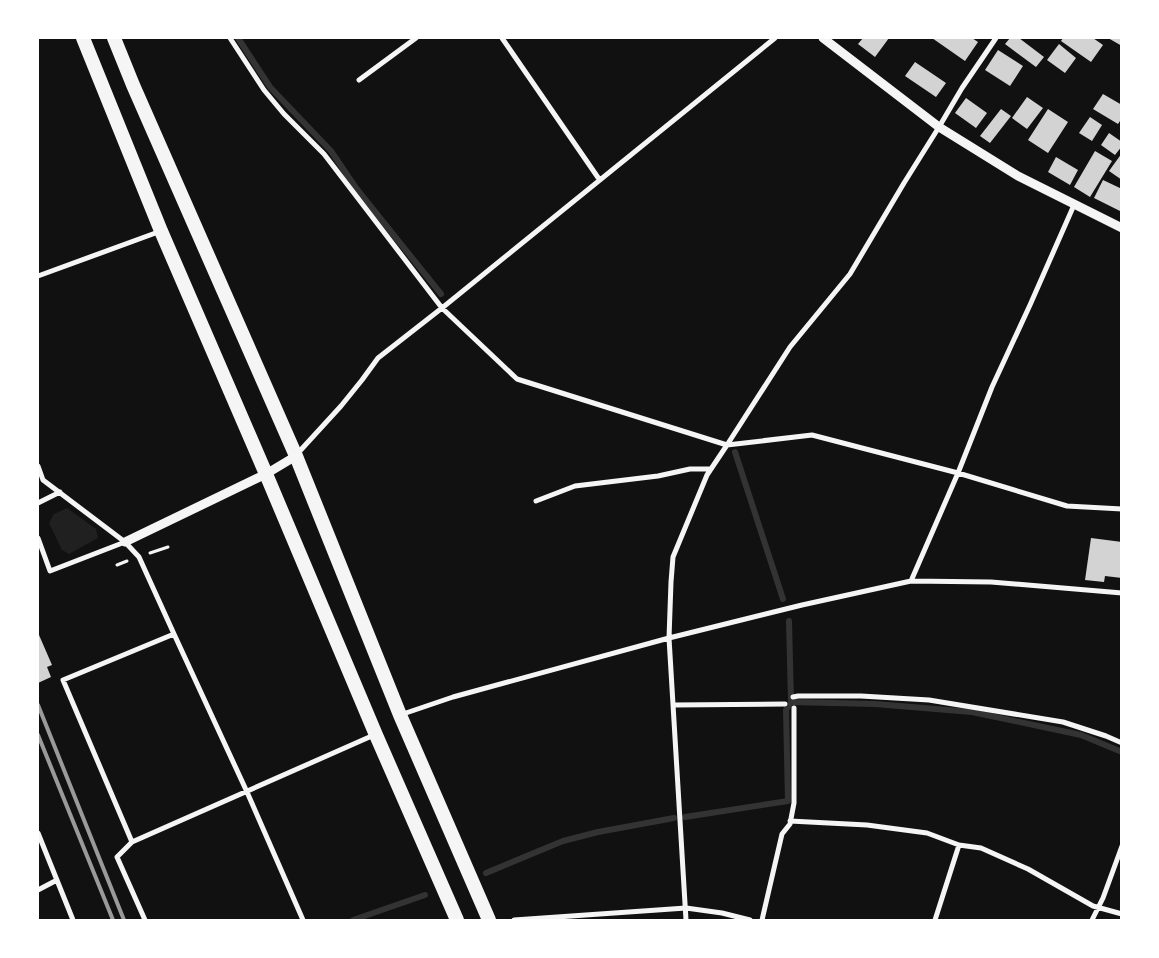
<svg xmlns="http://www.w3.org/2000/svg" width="1159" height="958" viewBox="0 0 1159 958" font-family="'Space Grotesk',sans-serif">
  <rect width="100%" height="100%" fill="#111"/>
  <!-- green -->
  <path fill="#202020" d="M67,508L96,529L98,538L69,554L62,550L49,523L54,514Z"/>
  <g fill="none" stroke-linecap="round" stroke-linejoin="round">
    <!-- stream -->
    <path stroke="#333" stroke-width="6" d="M238,38L270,87L331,151L356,188L441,294
      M735,452L783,599
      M789,621L791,702
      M685,817L788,801L786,710L791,702L875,704L972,712L1081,735L1122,752
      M486,873L563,841L598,832L674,818
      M353,920L425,895"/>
  </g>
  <!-- building -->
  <path fill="#d3d3d3" d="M863,38H889L875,57L858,44Z
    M932,38H972L978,42L965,61Z
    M1010,38H1019L1044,57L1036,67L1005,44Z
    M1063,38H1093L1103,45L1091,62L1061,41Z
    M1108,38H1122V46Z
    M1059,44L1076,58L1065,73L1047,60Z
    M998,50L1023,66L1010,86L985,70Z
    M915,62L946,83L936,97L905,76Z
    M1103,94L1122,105V118L1118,124L1093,109Z
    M1027,97L1043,108L1027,129L1012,118Z
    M966,98L987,113L976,128L955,113Z
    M1001,109L1011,116L990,143L980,136Z
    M1048,109L1068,122L1048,153L1028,140Z
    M1090,117L1102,125L1092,141L1079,133Z
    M1109,133L1122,142V146L1115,155L1101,145Z
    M1095,151L1112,161L1090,197L1074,187Z
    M1122,153V180L1109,171Z
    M1056,157L1078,170L1070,185L1048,172Z
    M1103,180L1122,189V212L1094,198Z
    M1091,538L1122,542V578L1105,576L1104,582L1085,580Z
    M39,635L52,665L47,667L51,677L38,683V671L39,670L38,667V636Z"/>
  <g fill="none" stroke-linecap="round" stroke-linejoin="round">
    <!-- path -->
    <path stroke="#f5f5f5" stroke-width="3" d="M150,553L168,547
      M117,565L127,561"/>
    <!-- minor -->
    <path stroke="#f5f5f5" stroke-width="5" d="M230,38L264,90L284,114L324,154L442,308L517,379L727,445L707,475L673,557L671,582L669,638L686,920
      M502,38L599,179
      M996,38L962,88L939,127L904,183L850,274L790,347L727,445L812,435L958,473L1067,506L1122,509
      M359,80L416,38
      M38,276L161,231
      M298,453L341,406L362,380L378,358L442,308L775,38
      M38,466L43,480L125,542L139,557L174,634L247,792L303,920
      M536,501L575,486L658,476L690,469H711
      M38,503L60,492
      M38,538L50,571L125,542
      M911,581L958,473L992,387L1030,305L1074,205
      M793,697L798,696H861L929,700L1063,722L1106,736L1122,743
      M673,705L785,704
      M400,715L453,697L669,638L802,605L911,581L991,582L1122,593
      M790,821L867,825L927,833L959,845L981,848L1028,869L1093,906L1122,914
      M38,833L73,920
      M132,842L374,735
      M38,890L57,880
      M145,920L117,857L132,842L63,680L174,634
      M514,920L686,908L722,913L750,920
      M762,920L782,834L790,824L794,803V708
      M935,920L959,845
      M1092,920L1103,898L1122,846"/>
    <!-- tertiary -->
    <path stroke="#f5f5f5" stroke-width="9" d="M823,38L939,127L1018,176L1122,228
      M125,542L266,474L296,456"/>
    <!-- trunk -->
    <path stroke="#f5f5f5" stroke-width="14" d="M83,38L161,231L266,474L376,735L457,920
      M114,38L133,85L296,456L400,715L489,920"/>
    <!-- rail -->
    <path stroke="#9a9a9a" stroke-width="4" d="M38,705L124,920
      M38,735L113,920"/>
  </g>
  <!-- border -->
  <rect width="1159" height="958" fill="none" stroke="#ffffff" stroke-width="78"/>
</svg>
